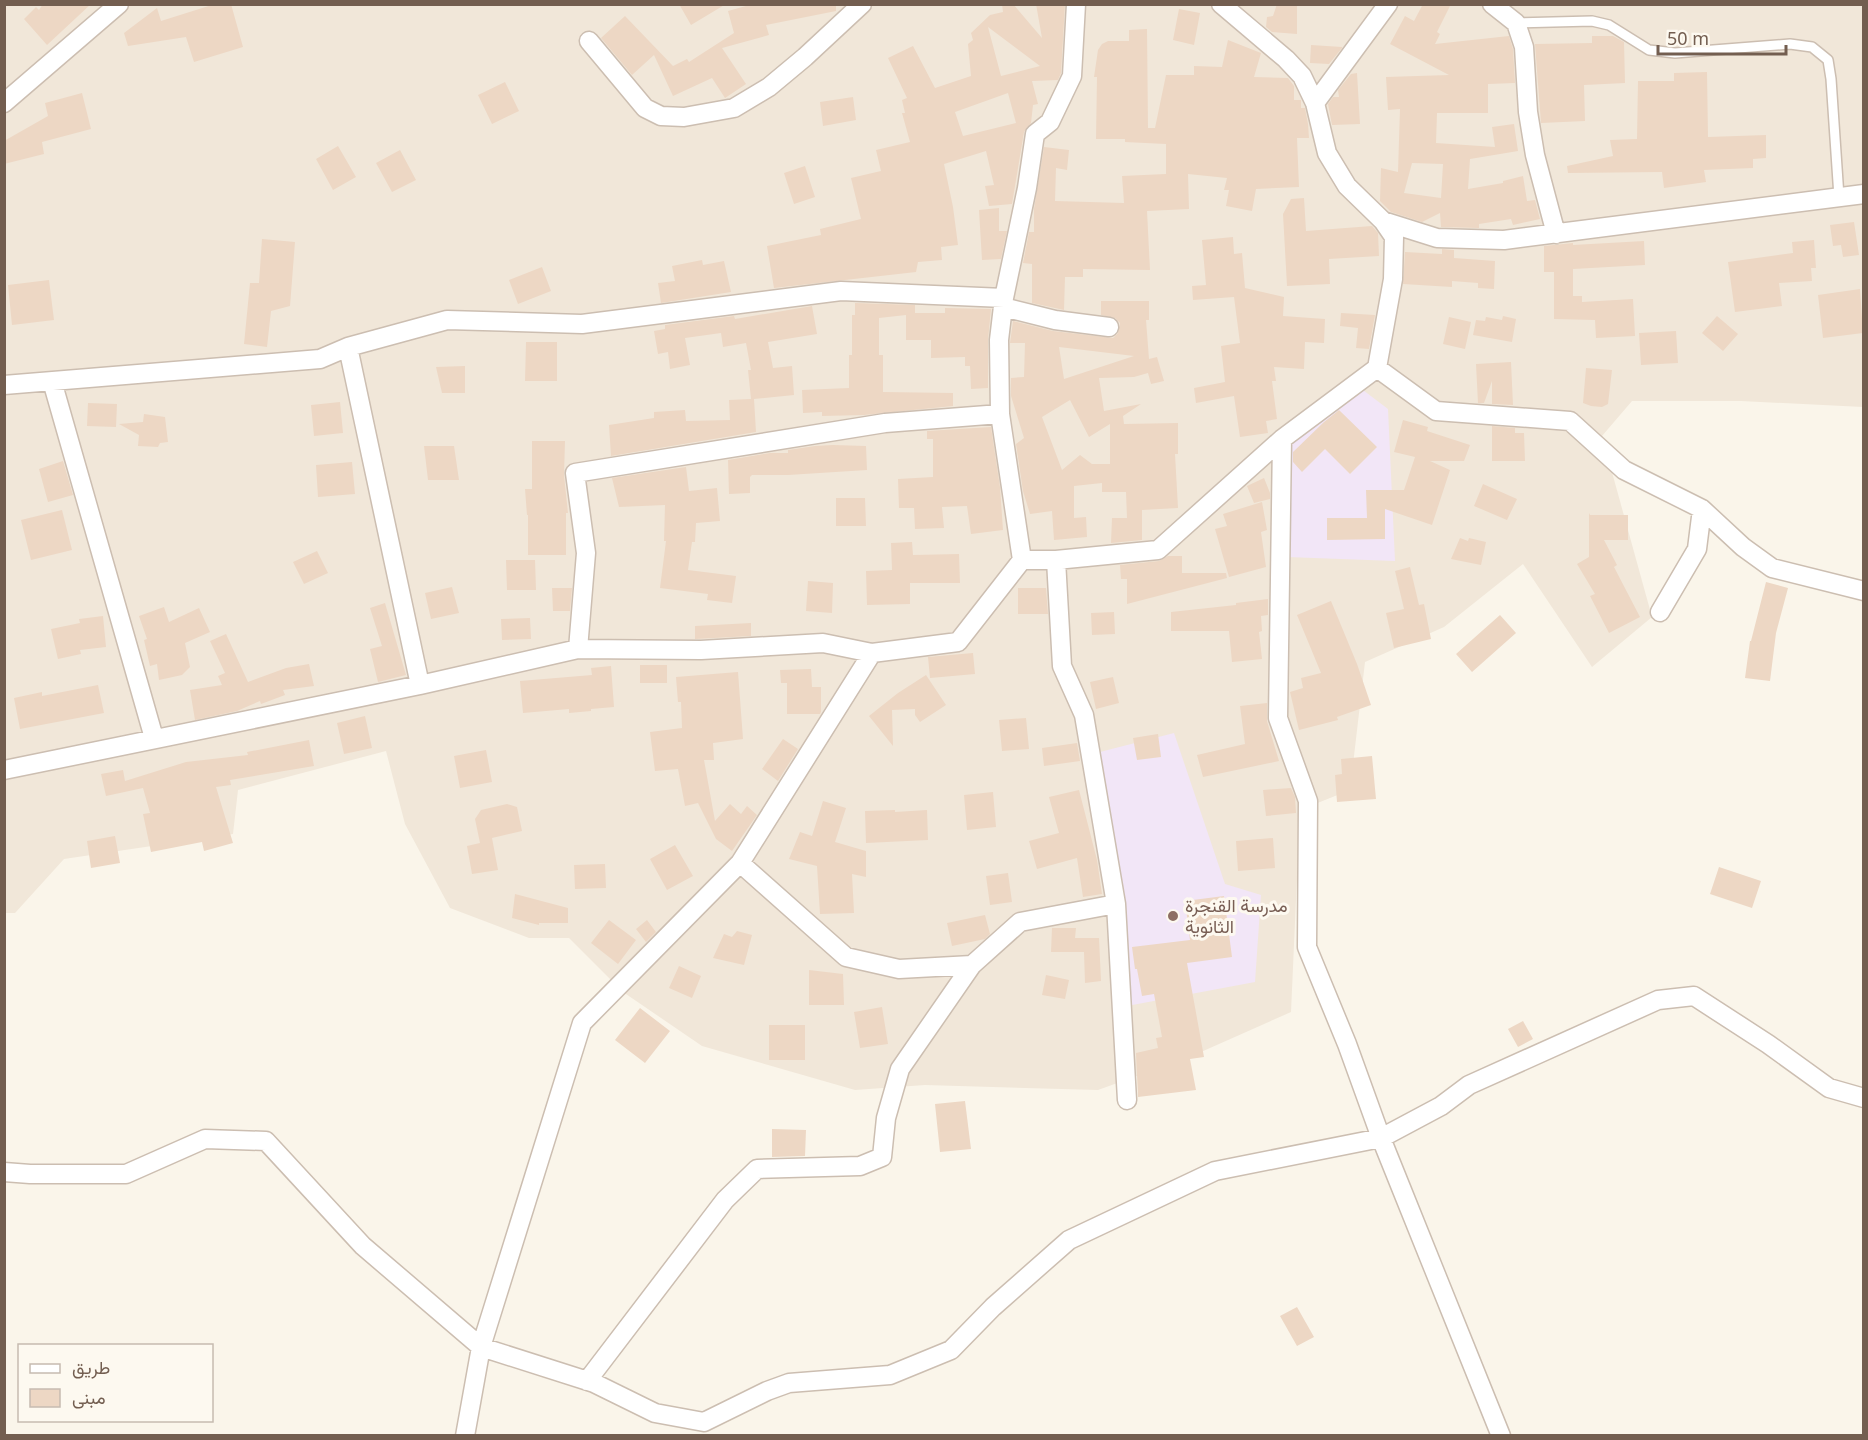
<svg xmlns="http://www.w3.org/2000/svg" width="1868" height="1440" viewBox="0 0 1868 1440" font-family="'Noto Sans',Vazirmatn,sans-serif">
  <rect width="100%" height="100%" fill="#faf5ea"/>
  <!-- residential -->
  <path fill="#f1e7d9" d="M5,5H1863V407L1741,401H1632L1602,436L1652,617L1592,667L1523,564L1444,627L1365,662L1350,790L1300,810L1291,1012L1192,1056L1098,1090L925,1085L855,1090L702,1046L623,992L569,938H529L450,908L405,824L386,751L238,790L233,834L64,859L15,913H5Z"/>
  <!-- education -->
  <path fill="#f2e6f7" d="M1355,384L1388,409L1395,561L1287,557L1284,452Z
    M1174,733L1225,884L1261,895L1255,982L1127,1006L1123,914L1100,752Z"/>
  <!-- building -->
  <path fill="#edd7c4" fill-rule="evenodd" d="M43,4H91L47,45L24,19L36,7L39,10Z
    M215,4H231L243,47L194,62L186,37L128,46L124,33L157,8L161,21Z
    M679,4H726L691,25Z
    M753,4H836V11L766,25L769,35L722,48L746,84L725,98L712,78L673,96L654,55L632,75L601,38L625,16L673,66L687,59L689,62L734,33L728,11Z
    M1002,4H1013L1042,38L1036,4H1065L1061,73L1058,80L1032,81L1038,104L1033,105L1031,123L1024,132L1012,204L989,206L985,186L994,185L986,151L944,164L953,207L958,245L941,247L942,260L918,262L916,272L774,288L767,246L821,235L820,229L861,219L851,178L881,171L876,150L910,142L902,113H905L902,100L907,98L888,58L913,46L935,88L971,76L968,44L973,40L971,33L990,15L1003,12ZM988,27L1040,66L1001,76ZM1008,93L1016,123L963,136L955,112Z
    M1277,4H1297V34L1272,32L1266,27L1267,17L1273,16Z
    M1423,4H1451L1437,32L1440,34L1435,44L1509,36L1513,49L1515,83L1488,84V113H1437L1436,143L1495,147L1492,127L1514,124L1518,151L1470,159L1468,189L1503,183V181L1523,176L1527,201L1535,200L1540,219L1513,225L1511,219L1479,224V228L1441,227L1440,213L1422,222L1391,212L1380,201L1381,168L1398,172L1400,109L1388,110L1386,77L1449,75L1390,44L1405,16L1414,21ZM1412,163L1443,164L1441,198L1404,193Z
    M1179,9L1200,13L1194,45L1173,40Z
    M1147,29L1148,128H1155L1166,75H1194V66L1222,67L1228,40L1261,53L1254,77L1288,78L1294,86V100H1301V108H1305L1308,124L1309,138H1297L1299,187L1256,189L1252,211L1226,206L1229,190H1224L1227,178L1188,174L1189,209L1147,211L1150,270L1083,269V277H1065L1064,310L1032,303V264L1023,263L1029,232H1034V209L1044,147L1069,150L1067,170L1056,168L1055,201L1124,203L1122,176L1166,174V144L1125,142V139H1096L1097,77H1094L1098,50L1102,44L1108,41H1129V30Z
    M1592,36H1613L1624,42L1625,83L1584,85L1585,121L1541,123L1535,44L1592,43Z
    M1311,45L1342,47V48L1329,64L1310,63Z
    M1707,72L1708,137L1766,135V158L1753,159V168L1704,170L1706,182L1664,188L1662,172L1568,173L1567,166L1613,156L1610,140L1637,139L1638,81H1674V73Z
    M1357,73L1360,124L1332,125L1328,104L1333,97H1339L1338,90L1351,74Z
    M505,82L519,111L492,124L478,95Z
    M82,93L91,129L42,142L44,154L4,164V141L48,116L45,103Z
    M853,97L856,120L823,126L820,102Z
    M338,146L356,177L333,190L316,159Z
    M400,150L416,180L392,192L376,163Z
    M805,166L815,197L794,204L784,173Z
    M1304,198L1306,231L1372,226L1378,233L1379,256L1329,259L1330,284L1287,286L1283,214L1291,199Z
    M999,208V231H1007L1001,259L982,260L979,210Z
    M1854,222L1859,255L1843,257L1841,245L1833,246L1830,225Z
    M1233,237L1234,254L1242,253L1245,288L1284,297L1283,316L1325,319L1324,343L1305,342L1304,369L1274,367L1276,381H1272L1277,419L1266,421L1268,433L1240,437L1234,396L1196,403L1194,388L1225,382L1221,346L1240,343L1234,297L1193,300L1192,286L1206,285L1202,240Z
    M262,239L295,242L290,306L271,311L267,347L244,344L250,283H259Z
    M1814,240L1816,268H1811L1812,281L1779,283L1782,306L1735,312L1728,262L1793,253L1792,242Z
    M1644,241L1645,265L1573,269V296H1582V302L1633,299L1635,336L1596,338L1595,320L1554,319V272H1544V246L1573,243V245Z
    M1442,249L1454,250V258L1495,261L1494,289L1478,288V283L1452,281V287L1403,284L1405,252L1442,254Z
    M702,260L703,265L724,261L731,292L661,303L658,283L675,281L672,266Z
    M542,267L551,291L518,304L509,280Z
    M49,280L54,320L12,325L8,285Z
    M1860,289L1863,333L1823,338L1818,295Z
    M1101,301H1149V320H1146L1149,359L1157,357L1164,381L1151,384L1148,373L1134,377L1099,378L1104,411L1141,404L1123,416L1124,424L1178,423V454H1175L1178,508L1142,510V540L1111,543L1112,518H1127L1126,492H1102V483L1074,486V518L1086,517L1087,537L1054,540L1052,511L1030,514L1023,491L1016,444L1024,438L1011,396V378L1024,377L1025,343H1010L1013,321L1053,331L1113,338L1118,333L1120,323L1115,318L1101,315ZM1059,347L1134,356L1064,379ZM1070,400L1089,437L1110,424V464H1092L1080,455L1062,470L1042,417Z
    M855,303L915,305V313H945V308L991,309L988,340V388L971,389L970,366H965V357L931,358V340H906V315L879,318V355H883V392L953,393V406L864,415L822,416V412L803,413L802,390L849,388V355H852V315H855Z
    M812,306L817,334L768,342L773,368L792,366L794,395L754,399L756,432L611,456L609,425L654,418V412L685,410L686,421L730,420L729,400L751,399L748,370H751L746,343L723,347L721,333L685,338L690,365L670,369L668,352L658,354L654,331L665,329V325L734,316L735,319Z
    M1341,313L1375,315L1369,349L1356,348L1358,328L1340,326Z
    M1503,316L1516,319L1512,342L1473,335L1476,320L1485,321L1486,317L1502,320Z
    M1717,316L1738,334L1723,351L1702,333Z
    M1449,317L1471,322L1465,349L1443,344Z
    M1676,331L1678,363L1641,365L1639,333Z
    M526,342H557V381H525Z
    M1511,362L1513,405L1492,404V381L1484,403H1478L1476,364Z
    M465,366V393H442L436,367Z
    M1586,368L1612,370L1608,404L1602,407L1591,406L1583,403Z
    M340,402L343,433L314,436L311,405Z
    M88,403L117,404L116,427L87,426Z
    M1339,410L1377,447L1350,474L1325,449L1302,472L1293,462V452L1324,422Z
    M144,414L165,417L168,442L160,443L158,447L138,446L139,435L119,424L143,422Z
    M1403,420L1428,427L1427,431L1470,445L1464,461H1430L1450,470L1432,525L1385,509V539L1327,540V518H1367L1366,490H1404L1415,457L1394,452Z
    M1492,426L1515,428V433H1524L1525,461H1492Z
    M991,427L1000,487L1003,530L971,534L967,506L942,507L944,528L915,529L914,508H899L898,479L933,477V439H927V431Z
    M532,441H565L564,475L568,513H566V555H528V515H527L525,489H532Z
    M833,445L866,446L867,470L788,475H752L750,477V493L729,494L728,460L770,453H788V450L815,446Z
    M424,446H454L459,480H428Z
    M63,461L73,495L48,502L39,469Z
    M352,462L355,494L318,497L316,465Z
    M686,467L689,491L717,488L720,521L696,523L695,542H692L688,570L736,576L732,603L707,600L708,594L660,588L666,541H664L665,505L619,507L612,478Z
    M1264,478L1270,493V499L1254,503L1247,486Z
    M1483,484L1517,499L1507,520L1474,506Z
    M836,498H865L866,526H836Z
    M1262,502L1267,530L1261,532L1266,567L1229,577L1215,529L1227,526L1223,514Z
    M62,510L72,550L31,560L21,520Z
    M1589,513L1590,515H1628V540H1604L1617,565L1614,567L1640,617L1609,633L1590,596L1595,594L1577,564L1589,557Z
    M1460,538L1468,541L1469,538L1486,542L1481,565L1451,559Z
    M912,542L913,555L959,554L960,583H910V604L867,605L866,571L892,570L891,543Z
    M317,551L328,573L304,584L293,562Z
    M1168,556H1182V573H1226L1227,578L1127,604V579H1121L1120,565L1159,561Z
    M506,560H535L536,590H507Z
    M1410,567L1419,605L1424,604L1431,639L1394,648L1386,613L1404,609L1395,571Z
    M808,581L833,583L832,613L806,611Z
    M1766,582L1788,588L1776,633L1770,681L1745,678L1750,641H1751Z
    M452,587L459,613L431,619L425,593Z
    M552,588H572L570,611H553Z
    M1018,588H1046L1048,614H1018Z
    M1268,599V615L1261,616L1262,631L1259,632L1262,659L1232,662L1229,631H1171V612L1236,605V603Z
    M1331,601L1357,664L1371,705L1337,717L1338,720L1299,730L1290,692L1303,688L1301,678L1321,673L1297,615Z
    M385,603L406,675L378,682L370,649L382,646L370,608Z
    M164,607L169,622L199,608L210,632L185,643L190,667L182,675L159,680L157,664L150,666L144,640L147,639L139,616Z
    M1114,612L1115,634L1092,635L1091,613Z
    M1500,615L1516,633L1472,672L1456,654Z
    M103,616L106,647L80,650L81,654L58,659L51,629L80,623L79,619Z
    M530,618L531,639L502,640L501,619Z
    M751,623V636L695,639V626Z
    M226,634L248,682L286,668L309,664L314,686L283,690L285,695L261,704L260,701L237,711L195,720L190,690L222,685L218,676L225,673L210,641Z
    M973,653L975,674L930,678L928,657Z
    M640,665H667V683H640Z
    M611,666L614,707L591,709V711L569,713V709L523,713L520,681L592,675L591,668Z
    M811,669L812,687H821V712L820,714H787V683H781L780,670Z
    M738,672L743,739L713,743L714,760H704L715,821L730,804L741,814L747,806L757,815L732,851L716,839L698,803L685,806L678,769L655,771L650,732L682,728L681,702H678L676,677Z
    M926,675L946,705L920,722L915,715V709L892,710L893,746L869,716L898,693Z
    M1113,677L1119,703L1096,709L1090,682Z
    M98,685L104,713L20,729L14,698L42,692V696Z
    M1267,703V721L1279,761L1203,777L1197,755L1245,744L1240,706Z
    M365,716L372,748L344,754L337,723Z
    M1026,718L1029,749L1002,751L999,720Z
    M1158,734L1161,757L1137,760L1133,738Z
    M783,739L798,749L778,781L762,769Z
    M309,740L314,766L230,780L231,785L216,787L233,843L204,851L202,842L151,852L143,814L150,813L143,788L106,796L101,774L123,770L125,781L186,762L248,755L247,752Z
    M1077,743L1080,761L1044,766L1042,748Z
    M486,750L492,782L460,788L454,756Z
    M1372,756L1376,799L1337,802L1335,775L1342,774L1341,759Z
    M1291,788L1295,797L1296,813L1266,816L1263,790Z
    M1079,790L1097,860L1102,894L1083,897L1077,858L1037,869L1029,841L1059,833L1049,797Z
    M993,792L996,827L967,830L964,795Z
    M823,801L846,808L835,842L866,851V877L852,874L854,913L820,914L817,866L789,859L800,832L812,836Z
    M507,804L517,807L522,831L492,838L498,870L472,874L467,846L480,843L475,819L481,810Z
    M895,810V812L927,810L928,840L866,843L865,811Z
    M115,836L120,863L91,868L87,841Z
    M1273,838L1275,868L1238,871L1236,841Z
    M675,845L693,876L667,890L650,859Z
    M605,864L606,888L575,889L574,865Z
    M1719,867L1761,881L1752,908L1710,894Z
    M1008,873L1012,902L990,905L986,876Z
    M515,894L568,908V923H539V925L512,918Z
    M1224,896L1232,957L1187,963L1204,1057L1190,1059L1196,1090L1138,1097L1136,1053L1158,1048L1156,1038L1162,1037L1154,994L1142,996L1137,969H1135L1132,947L1190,940L1185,901Z
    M985,915L990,934L985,939L952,946L947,923Z
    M609,920L636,940L618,964L591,943Z
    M647,920L656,932L646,942L636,929Z
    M1052,928H1076L1075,938H1099L1101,981L1085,983L1084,952H1051Z
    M737,931L752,935L744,965L713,958L724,934L732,937Z
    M679,966L701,976L692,998L669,988Z
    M809,970L843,974L844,1005H809Z
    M1046,975L1069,980L1065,999L1042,995Z
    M882,1007L888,1044L860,1048L854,1012Z
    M640,1008L670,1031L645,1063L615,1040Z
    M1523,1021L1533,1039L1518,1047L1508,1029Z
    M769,1025H805V1060H769Z
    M965,1101L971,1149L940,1152L935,1104Z
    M772,1129L806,1130L805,1156L772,1157Z
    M1297,1307L1314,1337L1297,1346L1280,1316Z"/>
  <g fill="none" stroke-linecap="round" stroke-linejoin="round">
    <!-- service casing -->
    <g stroke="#ccbeb1" stroke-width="12">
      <path id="service" d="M1516,23L1592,21L1609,25L1649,50L1675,53L1790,44L1812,47L1828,60L1831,79L1839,197"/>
    </g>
    <!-- minor casing -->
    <g stroke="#ccbeb1" stroke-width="21">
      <path id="minor" d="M1221,4L1286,59L1302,76L1315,103L1388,4
        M1492,4L1516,23L1524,47L1528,112L1535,155L1556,234
        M589,41L645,108L661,116L684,117L734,108L769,87L805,57L862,4
        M4,103L119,4
        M1383,221L1437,238L1504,240L1864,194
        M1004,298L999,340L1000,414L1022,560
        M1003,307L1055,320L1109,327
        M348,347L420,685
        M1377,368L1436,411L1570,421L1624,470L1702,509L1743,547L1772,568L1864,591
        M52,381L154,738
        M4,385L320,359L348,347L447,320L582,324L841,291L1004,298L1027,188L1035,134L1050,122L1072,76L1076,4
        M1282,439L1278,718L1308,801L1307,947L1347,1044L1381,1138L1501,1436
        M1660,612L1697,549L1702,509
        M578,649L586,553L575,473L885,423L1000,414
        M4,770L420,685L578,649L701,650L823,643L872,653
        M740,863L846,957L899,969L972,965L1020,922L1116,904L1084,715L1062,666L1056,560
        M1116,904L1127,1100
        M4,1172L30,1174H126L205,1139L266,1141L363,1246L481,1347L594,1383L655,1413L704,1422L767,1391L789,1383L890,1375L951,1350L993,1307L1069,1240L1215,1171L1381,1138L1441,1106L1469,1085L1658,1000L1694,996L1768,1044L1829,1088L1864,1098
        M587,1381L725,1200L757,1169L860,1166L882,1157L886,1118L900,1069L972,965
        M465,1436L481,1347L582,1023L740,863L872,653L958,642L1022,560H1056L1158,550L1282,439L1377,368L1393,279L1394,237L1383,221L1347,186L1327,153L1315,103"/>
    </g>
    <!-- service -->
    <use href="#service" stroke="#fff" stroke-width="9"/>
    <!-- minor -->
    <use href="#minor" stroke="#fff" stroke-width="18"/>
  </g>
  <!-- markers -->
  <circle fill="#8d6e63" stroke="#fdf9f0" stroke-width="2" cx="1173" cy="916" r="6"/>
  <g text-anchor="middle" stroke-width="6" stroke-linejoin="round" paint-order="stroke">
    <!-- education labels -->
    <g font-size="18" fill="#785e54" stroke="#fdf9f0" text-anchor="start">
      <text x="1185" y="912">مدرسة القنجرة<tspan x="1185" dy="21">الثانوية</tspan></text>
    </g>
  </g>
  <!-- border -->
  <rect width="1868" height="1440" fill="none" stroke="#735e50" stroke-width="12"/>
  <!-- legend -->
  <rect x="18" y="1344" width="195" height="78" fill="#fdf9f0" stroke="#c6bbb0" stroke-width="1.5"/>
  <rect x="30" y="1364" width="30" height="9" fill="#ffffff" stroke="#c6bbb0" stroke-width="1.5"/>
  <text x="72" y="1374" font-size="18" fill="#735e50">طريق</text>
  <rect x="30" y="1389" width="30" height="18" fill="#edd7c4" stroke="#c6bbb0" stroke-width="1.5"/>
  <text x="72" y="1404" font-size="18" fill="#735e50">مبنى</text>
  <!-- scale -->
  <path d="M1658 45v9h128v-9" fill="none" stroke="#735e50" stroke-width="3"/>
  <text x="1667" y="45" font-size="18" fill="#735e50" stroke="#fdf9f0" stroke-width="4.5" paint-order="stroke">50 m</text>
</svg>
